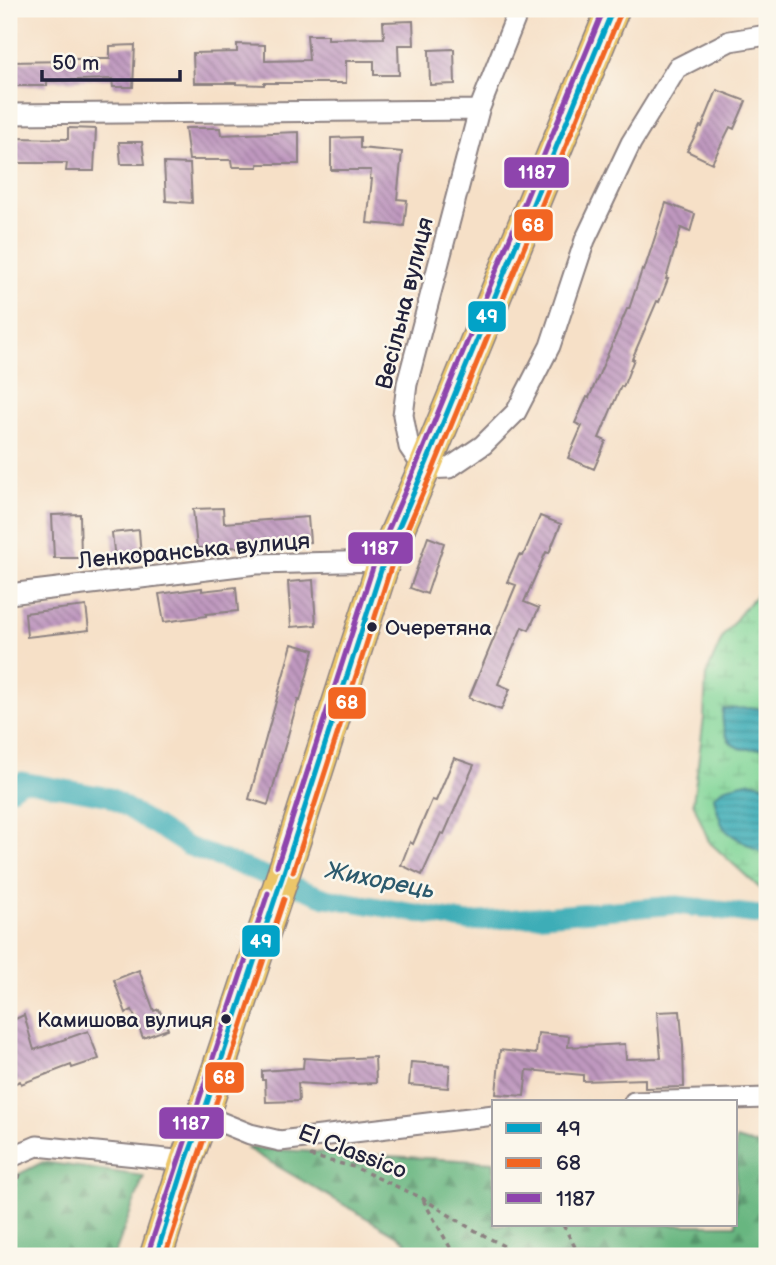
<svg xmlns="http://www.w3.org/2000/svg" width="776" height="1265" viewBox="0 0 776 1265" font-family="'Balsamiq Sans',sans-serif">
  <defs>
    <pattern id="forest-firs" width="22" height="20" patternUnits="userSpaceOnUse" patternTransform="scale(1.75)"><rect width="22" height="20" fill="#68b680"/><path d="M5 1l3.5 6h-7zM16 11l3.5 6h-7z" fill="#55946a"/></pattern>
    <pattern id="wetland-marsh" width="20" height="14" patternUnits="userSpaceOnUse" patternTransform="scale(1.75)"><rect width="20" height="14" fill="#81d598"/><path d="M1 5h8M5 5V1M11 12h8M15 12V8" fill="none" stroke="#6fb784"/></pattern>
    <pattern id="water-rules" width="6" height="5" patternUnits="userSpaceOnUse" patternTransform="scale(1.75)"><rect width="6" height="5" fill="#3cadb7"/><path d="M0 2.5h6" fill="none" stroke="#328c96"/></pattern>
    <pattern id="building-back-hatch" width="6" height="6" patternUnits="userSpaceOnUse" patternTransform="scale(1.75)"><rect width="6" height="6" fill="#bf98bf"/><path d="M-1 5l2 2M0 0l6 6M5-1l2 2" fill="none" stroke="#9b7c9c"/></pattern>
  </defs>
  <rect width="100%" height="100%" fill="#fbf7ec"/>
  <filter id="ink" filterUnits="userSpaceOnUse"><feTurbulence type="fractalNoise" baseFrequency=".0143" numOctaves="2"/><feDisplacementMap in="SourceGraphic" scale="14" xChannelSelector="R" yChannelSelector="G"/><feConvolveMatrix kernelMatrix="1 2 1 2 8 2 1 2 1" color-interpolation-filters="sRGB"/></filter>
  <filter id="wash" filterUnits="userSpaceOnUse"><feTurbulence type="fractalNoise" baseFrequency=".00686" numOctaves="4" result="noise"/><feDisplacementMap in="SourceGraphic" scale="28" xChannelSelector="R" yChannelSelector="G"/><feGaussianBlur stdDeviation="1.57" result="paint"/><feColorMatrix in="noise" values="0 0 0 0 0 0 0 0 0 0 0 0 0 0 0 0 0 1.4 0 .05"/><feComposite in="paint" operator="in"/></filter>
  <g filter="url(#wash)">
    <rect width="100%" height="100%" fill="#f6e0c7"/>
    <!-- forest -->
    <path fill="url(#forest-firs)" stroke="#456c5e" stroke-width="2" d="M736,1139L767,1148V1256H395L406,1241L246,1148L494,1162V1225H736Z
      M43,1162L144,1176L114,1256H9V1179Z"/>
    <!-- wetland -->
    <path fill="url(#wetland-marsh)" stroke="#527c6a" stroke-width="2" d="M767,584V892L763,891L709,842L693,802L704,718L706,675L723,636L748,604Z"/>
    <!-- water -->
    <path fill="url(#water-rules)" stroke="#2f6879" stroke-width="2" d="M755,708L767,711V748C760,748 752,749 744,749C725,747 721,724 723,709Z
      M751,781L767,786V855C758,850 729,836 724,828C720,822 715,803 714,796L726,787Z"/>
    <g fill="none" stroke-linecap="round" stroke-linejoin="round">
      <!-- canal -->
      <path stroke="#3cadb7" stroke-width="19" d="M9,791L22,781L110,797L187,846L326,898L469,922L677,905L767,916"/>
    </g>
    <g id="blocks">
      <!-- building -->
      <path fill="url(#building-back-hatch)" d="M413,21L414,45H398L399,75H374V61H346V83H264V85L236,84V83H194L193,53L237,52V44L265,45V61L309,60L307,35H328V39L384,38L383,22Z
        M135,45L133,87H113L112,79L47,81V86H9V62L70,61V59H110V46Z
        M454,49L455,84L430,85L429,50Z
        M717,90L746,101L734,129L730,127L712,163L687,151L700,126L702,127Z
        M68,128L96,129L94,171H66L67,163H15L13,138L68,139Z
        M185,128H220L221,135L299,132V164H258V167H232L231,160H189Z
        M360,137V148L402,152L397,199L407,200L404,226L367,223L372,179H370L371,170H331V138Z
        M119,142H142L145,164H121Z
        M164,163L190,164L192,203L166,201Z
        M666,203L695,214L690,232L681,228L666,279H668L659,302L657,301L632,359H634L623,387L621,386L599,438L606,441L594,469L568,458L582,426L575,423L587,397L589,398L627,309H629L642,270L644,271Z
        M223,508L224,523L308,517L310,542L240,550L239,547L197,548L193,509Z
        M80,514L81,558H54L52,515Z
        M540,516L561,524L549,553L546,552L524,602L539,608L529,630L522,627L498,684L510,689L501,710L469,698L516,585L507,582L519,555L523,556Z
        M139,530L141,557L115,560L112,533Z
        M428,537L444,543L427,594L410,588Z
        M313,580L316,625L291,627L288,582Z
        M236,587L238,611L206,614V616L164,622L159,594L202,588V591Z
        M86,606L89,630L27,637L25,613Z
        M292,644L314,650L300,701L298,700L268,805L249,799Z
        M454,758L474,765L444,834L441,833L422,875L401,865L410,842L413,844L432,800L436,801Z
        M139,970L154,1011L159,1009L168,1029L143,1038L132,1010L126,1013L114,980Z
        M680,1011L683,1046L684,1087L645,1088V1079L583,1081V1075L527,1070L524,1096L496,1094L500,1050L536,1054L538,1033L569,1036L568,1047L625,1044L626,1059L661,1058L657,1012Z
        M24,1015L34,1050L88,1031L99,1059L72,1068L71,1065L21,1084L20,1081L9,1086V1022Z
        M375,1057L376,1083L328,1085L298,1083L299,1101L266,1102L265,1080H262V1071L303,1068L304,1058L337,1060V1059Z
        M411,1062L450,1065L448,1088L409,1085Z"/>
    </g>
  </g>
  <g filter="url(#ink)">
    <use href="#blocks" fill-opacity="0" stroke="#8c8181" stroke-width="2"/>
    <g fill="none" stroke-linecap="round" stroke-linejoin="round">
      <!-- minor casing -->
      <g stroke="#8c8181" stroke-width="23">
        <path id="minor" d="M519,9L479,110L407,384L403,415L409,447L424,469L449,468L483,445L516,412L550,346L585,240L631,143L677,68L730,41L767,35
          M9,114L479,110
          M9,594L256,564L384,561
          M634,1102L767,1098
          M203,1115L250,1134L280,1141L494,1115
          M9,1158L37,1146L186,1161"/>
      </g>
      <!-- trunk casing -->
      <g stroke="#8c8181" stroke-width="35">
        <path id="trunk" d="M156,1256L186,1161L203,1115L285,869L384,561L424,469L613,9"/>
      </g>
      <!-- path -->
      <path stroke="#8c8181" stroke-width="3.5" stroke-dasharray="5 5" stroke-linecap="butt" d="M310,1156L354,1167L422,1198L465,1225L522,1256
        M9,1196L16,1187L20,1174
        M423,1200L455,1256
        M563,1225L580,1256"/>
      <!-- minor -->
      <use href="#minor" stroke="#fff" stroke-width="19"/>
      <!-- trunk -->
      <use href="#trunk" stroke="#ecc669" stroke-width="32"/>
      <!-- bus-1 casing -->
      <g stroke="#fbf7ec" stroke-width="10">
        <path id="bus-1" d="M156,1256L186,1161L203,1115L285,869L384,561L424,469L613,9"/>
      </g>
      <!-- bus-2 casing -->
      <g stroke="#fbf7ec" stroke-width="10">
        <path id="bus-2" d="M293,872L392,564L432,472L621,12
          M165,1256L284,899"/>
      </g>
      <!-- bus-3 casing -->
      <g stroke="#fbf7ec" stroke-width="10">
        <path id="bus-3" d="M277,866L376,558L416,466L604,9
          M148,1253L268,893"/>
      </g>
      <!-- bus-1 -->
      <use href="#bus-1" stroke="#02a2c7" stroke-width="5"/>
      <!-- bus-2 -->
      <use href="#bus-2" stroke="#f26522" stroke-width="5"/>
      <!-- bus-3 -->
      <use href="#bus-3" stroke="#8e44ad" stroke-width="5"/>
    </g>
  </g>
  <!-- markers -->
  <g fill="#22223b" stroke="#fbf7ec" stroke-width="2.5">
    <circle cx="372" cy="627" r="6"/>
    <circle cx="226" cy="1019" r="6"/>
  </g>
  <g text-anchor="middle" stroke-width="5" stroke-linejoin="round" paint-order="stroke">
    <!-- bus labels -->
    <g font-size="21" fill="#22223b" stroke="#fbf7ec" text-anchor="start">
      <text x="385" y="635">Очеретяна</text>
      <text x="213" y="1027" text-anchor="end">Камишова вулиця</text>
    </g>
    <!-- street labels -->
    <g font-size="23" fill="#22223b" stroke="#fbf7ec">
      <text transform="translate(404 303) rotate(-76)" y="8">Весільна вулиця</text>
      <text transform="translate(194 550) rotate(-5)" y="8">Ленкоранська вулиця</text>
      <text transform="translate(353 1151) rotate(21)" y="8">El Classico</text>
    </g>
    <!-- water labels -->
    <g font-size="24" font-style="italic" fill="#2c5a6d" stroke="#fbf7ec">
      <text transform="translate(380 880) rotate(11)" y="8">Жихорець</text>
    </g>
  </g>
  <g stroke="#fbf7ec" stroke-width="2.5">
    <rect x="503" y="156" width="67" height="33" rx="7" fill="#8e44ad"/>
    <rect x="513" y="208" width="41" height="34" rx="7" fill="#f26522"/>
    <rect x="467" y="300" width="40" height="33" rx="7" fill="#02a2c7"/>
    <rect x="347" y="531" width="67" height="34" rx="7" fill="#8e44ad"/>
    <rect x="327" y="686" width="40" height="34" rx="7" fill="#f26522"/>
    <rect x="241" y="924" width="40" height="34" rx="7" fill="#02a2c7"/>
    <rect x="204" y="1061" width="41" height="33" rx="7" fill="#f26522"/>
    <rect x="158" y="1106" width="67" height="34" rx="7" fill="#8e44ad"/>
  </g>
  <g font-size="19" text-anchor="middle" font-weight="bold" fill="#fff">
    <text x="537" y="179">1187</text>
    <text x="533" y="232">68</text>
    <text x="487" y="323">49</text>
    <text x="380" y="555">1187</text>
    <text x="347" y="709">68</text>
    <text x="261" y="948">49</text>
    <text x="224" y="1084">68</text>
    <text x="191" y="1130">1187</text>
  </g>
  <!-- margin -->
  <rect width="776" height="1265" fill="none" stroke="#fbf7ec" stroke-width="35"/>
  <!-- legend -->
  <rect x="492" y="1100" width="245" height="126" fill="#fbf7ec" stroke="#a4a2a5" stroke-width="2"/>
  <rect x="506" y="1123" width="35" height="10" fill="#02a2c7" stroke="#a4a2a5" stroke-width="2"/>
  <text x="556" y="1136" font-size="21" fill="#22223b">49</text>
  <rect x="506" y="1158" width="35" height="10" fill="#f26522" stroke="#a4a2a5" stroke-width="2"/>
  <text x="556" y="1170" font-size="21" fill="#22223b">68</text>
  <rect x="506" y="1193" width="35" height="10" fill="#8e44ad" stroke="#a4a2a5" stroke-width="2"/>
  <text x="556" y="1206" font-size="21" fill="#22223b">1187</text>
  <!-- scale -->
  <path d="M42 70v10h138v-10" fill="none" stroke="#22223b" stroke-width="3.5"/>
  <text x="52" y="70" font-size="21" fill="#22223b" stroke="#fbf7ec" stroke-width="5" paint-order="stroke">50 m</text>
</svg>
